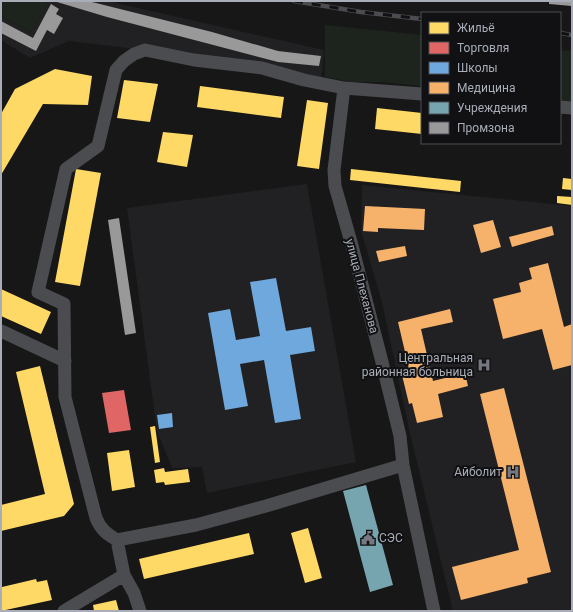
<svg xmlns="http://www.w3.org/2000/svg" width="573" height="612" viewBox="0 0 573 612" font-family="Roboto,sans-serif">
  <rect width="100%" height="100%" fill="#171717"/>
  <!-- built -->
  <path fill="#212123" d="M49,1H107L324,50L321,83L145,50L69,41L30,58L1,40V16L31,32Z
    M307,184L356,462L207,493L202,467L172,468L157,431L127,208Z
    M362,185L572,206V611H453L409,429L382,302L361,231Z"/>
  <!-- green -->
  <path fill="#1d241e" d="M1,1H49L31,32L1,16Z
    M325,25L422,35V86L382,82H351L325,77Z
    M560,50L572,51V102L560,100Z"/>
  <!-- homes -->
  <path fill="#ffd966" d="M55,69L92,76L88,105L43,104L1,175V114L15,89Z
    M124,80L158,84L150,122L117,118Z
    M200,86L284,97L281,118L197,107Z
    M307,100L328,103L319,169L297,166Z
    M377,108L422,113V134L375,129Z
    M163,132L193,135L187,167L157,162Z
    M76,169L101,173L80,286L55,282Z
    M351,169L461,181L460,192L350,180Z
    M563,178L572,179V190L562,189Z
    M557,196L572,197V205L557,203Z
    M1,289L51,312L41,334L1,316Z
    M40,366L74,504L64,516L1,531V505L45,494L16,372Z
    M155,426L160,462L155,463L150,427Z
    M129,450L135,487L112,491L107,453Z
    M164,468L165,472L188,469L190,482L165,485L164,482L156,483L154,470Z
    M308,528L322,578L305,583L291,533Z
    M249,533L254,554L144,579L139,559Z
    M36,579L37,582L47,580L52,600L1,611L2,587Z
    M116,600L119,611H94L93,605Z"/>
  <!-- shops -->
  <path fill="#e06666" d="M124,390L131,430L109,433L102,393Z"/>
  <!-- schools -->
  <path fill="#6fa8dc" d="M276,278L286,331L311,327L315,351L290,355L301,419L275,423L264,360L240,364L248,406L225,410L208,313L230,309L236,340L260,336L250,282Z
    M172,413L173,427L159,429L157,415Z"/>
  <!-- health -->
  <path fill="#f6b26b" d="M365,206L425,209L424,230L378,228V232L363,231Z
    M493,220L501,247L481,253L473,225Z
    M552,226L554,235L512,247L509,237Z
    M405,246L407,256L379,262L376,251Z
    M548,263L564,327L572,324V365L553,370L542,329L503,339L493,299L521,292L519,283L532,279L529,268Z
    M450,309L453,322L421,329L433,381L465,373L468,386L438,394L443,417L417,423L412,403L409,404L401,371L409,369L398,322Z
    M504,388L551,572L527,578L528,583L461,600L452,567L519,550L480,394Z"/>
  <!-- public -->
  <path fill="#76a5af" d="M366,485L393,585L370,592L343,491Z"/>
  <!-- industry -->
  <path fill="#999" d="M57,1H88L212,32L278,51L321,56L319,66L278,62L107,17L57,2Z
    M549,1H572V6L549,4Z
    M51,4L59,9L56,14L63,18L54,34L47,30L36,51L1,33V21L33,38Z
    M119,218L136,333L125,335L108,220Z"/>
  <g fill="none" stroke-linecap="round" stroke-linejoin="round">
    <!-- minor -->
    <path stroke="#4b4c50" stroke-width="13" d="M344,88L334,170L335,186L351,242L381,358L400,436L403,465L434,611
      M560,107L572,108
      M1,331L65,361
      M403,465L266,506L196,525L117,540C107,534 101,530 96,518L65,397L64,304L38,292L66,169L98,146L116,70L124,61L134,54L145,50L194,60L262,68L304,80L344,88L422,94
      M117,540L124,575L134,593L140,611
      M64,611L124,575"/>
    <!-- rail casing -->
    <g stroke="#4b4c4f" stroke-width="4.5">
      <path id="rail" d="M294,1L361,12L422,19
        M560,33L572,35"/>
    </g>
    <!-- rail -->
    <use href="#rail" stroke="#111113" stroke-width="3" stroke-dasharray="9" stroke-linecap="butt"/>
  </g>
  <!-- icons -->
  <defs>
    <g id="hospital-bare" transform="scale(1.08)"><path d="M-5-5h3v3.5h4V-5h3V5h-3V1.5h-4V5h-3Z" fill="#757880" stroke="#111113" stroke-width="2.5" paint-order="stroke"/></g>
    <g id="civic-bare" transform="scale(1.08)"><path d="M-.6-6.5H3V-4.5H.6V-3L4-1V1h2V6H-6V1h2V-1L-.6-3ZM-1.2 2.5V6h2.4V2.5Z" fill="#757880" stroke="#111113" stroke-width="2.5" paint-order="stroke"/></g>
  </defs>
  <g fill-rule="evenodd">
    <use href="#hospital-bare" x="484" y="365"/>
    <use href="#hospital-bare" x="513" y="472"/>
    <use href="#civic-bare" x="368" y="538"/>
  </g>
  <g text-anchor="middle" stroke-width="4" stroke-linejoin="round" paint-order="stroke">
    <!-- street labels -->
    <g font-size="12" fill="#a8adb8" stroke="#111113">
      <text transform="translate(362 286) rotate(75)" y="4">улица Плеханова</text>
    </g>
    <!-- poi labels -->
    <g font-size="12" fill="#a8adb8" stroke="#111113" text-anchor="end">
      <text x="473" y="362">Центральная<tspan x="473" dy="14">районная больница</tspan></text>
      <text x="502" y="476">Айболит</text>
      <text x="379" y="542" text-anchor="start">СЭС</text>
    </g>
  </g>
  <!-- border -->
  <rect width="573" height="612" fill="none" stroke="#a8adb8" stroke-width="4"/>
  <!-- legend -->
  <rect x="421" y="12" width="140" height="132" fill="#111113" stroke="#4d4f55"/>
  <rect x="429" y="22" width="20" height="12" fill="#ffd966" stroke="#4d4f55"/>
  <text x="457" y="32" font-size="12" fill="#a8adb8">Жильё</text>
  <rect x="429" y="42" width="20" height="12" fill="#e06666" stroke="#4d4f55"/>
  <text x="457" y="52" font-size="12" fill="#a8adb8">Торговля</text>
  <rect x="429" y="62" width="20" height="12" fill="#6fa8dc" stroke="#4d4f55"/>
  <text x="457" y="72" font-size="12" fill="#a8adb8">Школы</text>
  <rect x="429" y="82" width="20" height="12" fill="#f6b26b" stroke="#4d4f55"/>
  <text x="457" y="92" font-size="12" fill="#a8adb8">Медицина</text>
  <rect x="429" y="102" width="20" height="12" fill="#76a5af" stroke="#4d4f55"/>
  <text x="457" y="112" font-size="12" fill="#a8adb8">Учреждения</text>
  <rect x="429" y="122" width="20" height="12" fill="#999999" stroke="#4d4f55"/>
  <text x="457" y="132" font-size="12" fill="#a8adb8">Промзона</text>
</svg>
